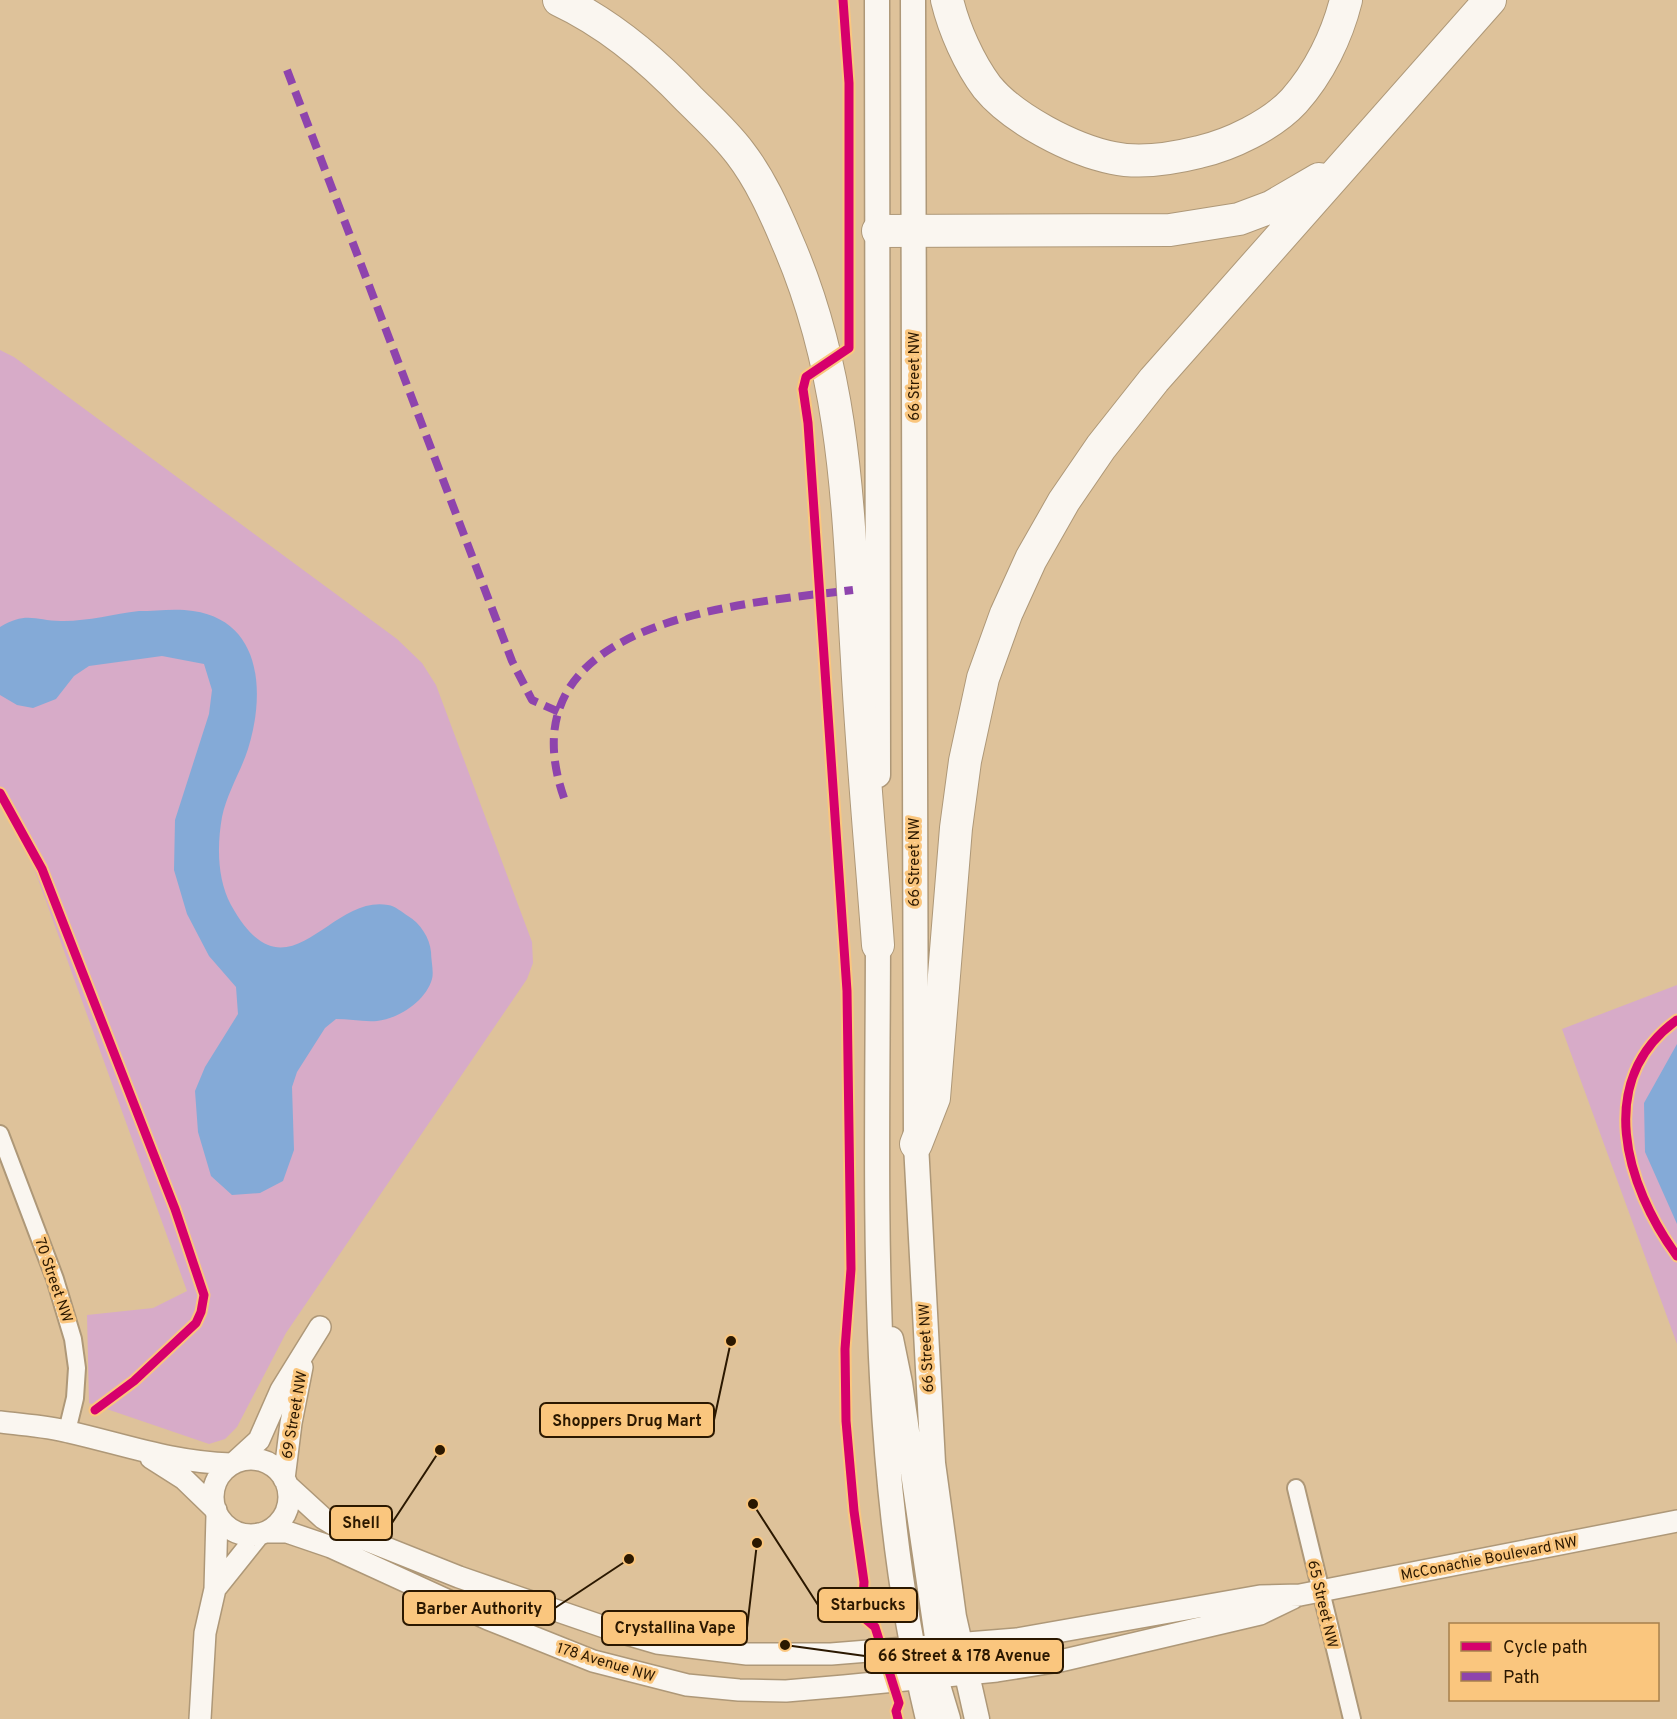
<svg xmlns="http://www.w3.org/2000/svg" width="1677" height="1719" viewBox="0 0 1677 1719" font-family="Overpass,sans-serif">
  <rect width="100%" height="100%" fill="#dec29a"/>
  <!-- green -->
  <path fill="#d7abc8" d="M0,350L14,357L397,639L422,663L436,685L532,942L533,963L527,979L286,1333L237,1427L225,1439L209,1444L89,1403L87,1315L153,1308L187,1291L34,868L0,805Z
    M1677,985V1344L1562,1029Z"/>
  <!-- water -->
  <path fill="#84aad7" d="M139,611C156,611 176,608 193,611C263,621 265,695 248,749C241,771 227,793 222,817C217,845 217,879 231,905C287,1006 328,894 388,905C395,906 402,912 408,916C420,923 430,938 431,952C431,960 434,972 432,979C426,1001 398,1019 377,1021C363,1022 349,1019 336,1019L325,1028L297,1072L292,1087L294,1150L283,1181L260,1193L232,1195L211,1176L198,1132L195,1091L205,1067L238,1014L236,987L209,956L187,914L174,870L175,820L209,714L212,690L204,664L162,656L89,666L74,676L56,699L33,708L17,705L0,695V627C28,610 37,622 64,621C88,621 114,614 139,611Z
    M1677,1044V1224L1645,1152L1644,1103Z"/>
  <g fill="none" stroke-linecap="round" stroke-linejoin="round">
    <!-- minor casing -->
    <g stroke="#ae9878" stroke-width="20">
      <path id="minor" d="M0,1134L55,1279L73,1339L77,1368L75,1398L67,1431
        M1296,1488L1352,1719"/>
    </g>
    <!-- tertiary casing -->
    <g stroke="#ae9878" stroke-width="24">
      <path id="tertiary" d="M0,1422C23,1425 47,1426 69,1432C126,1445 171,1462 231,1464
        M151,1458L184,1479L216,1510
        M213 1497a38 38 0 1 1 76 0a38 38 0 1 1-76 0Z
        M235,1462L259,1440L281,1390L320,1327
        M284,1479L291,1423L302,1367
        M288,1486L323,1518L346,1532L459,1577L616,1631L657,1643L747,1654H831L1017,1639L1260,1596L1300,1595L1677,1521
        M266,1532H287L331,1547L488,1619L593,1661L687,1685L739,1690L786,1691L844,1686L997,1671L1060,1661L1260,1614L1293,1598
        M215,1589L259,1534
        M200,1719L205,1633L215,1589L217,1515"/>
    </g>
    <!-- secondary casing -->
    <g stroke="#ae9878" stroke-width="27">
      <path id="secondary" d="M877,0L878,775
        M913,0L916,1144L933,1463L954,1617L977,1719
        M878,929C878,1191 866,1463 928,1719
        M891,1339L900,1383L938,1644L947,1660L967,1674
        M913,1647L933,1669L948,1719"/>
    </g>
    <!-- motorway casing -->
    <g stroke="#ae9878" stroke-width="34">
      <path id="motorway" d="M559,0C608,23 652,60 689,99C706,116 725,133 740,153C760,179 774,210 787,241C847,378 848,513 857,660C862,755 871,850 878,945
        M947,0C954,29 969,63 987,87C1013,119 1073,150 1113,158C1141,164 1171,159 1199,152C1230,145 1272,125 1294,101C1319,73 1337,36 1346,0
        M878,231L1170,230L1239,219L1271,207L1319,179
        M916,1144L934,1098L956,828L965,761L983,678L1006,614L1031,559L1064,501L1101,447L1154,380L1490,0"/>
    </g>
    <!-- minor -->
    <use href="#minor" stroke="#faf6f0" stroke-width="16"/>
    <!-- tertiary -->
    <use href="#tertiary" stroke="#faf6f0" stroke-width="21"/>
    <!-- secondary -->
    <use href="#secondary" stroke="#faf6f0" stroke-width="24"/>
    <!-- motorway -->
    <use href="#motorway" stroke="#faf6f0" stroke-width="32"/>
    <!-- quiet -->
    <path stroke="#8e44ad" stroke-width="8" stroke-dasharray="15 8" stroke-linecap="butt" d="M287,70L512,661L532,700L559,712
      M564,798C502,620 737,604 853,590"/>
    <!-- cycleway casing -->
    <g stroke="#fac67e" stroke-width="13">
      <path id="cycleway" d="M843,0L849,83V348L806,377L803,389L808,423L847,991L851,1269L845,1349L846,1421L854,1511L864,1582L862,1616L875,1627L899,1703L896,1711L898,1719
        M0,793L42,869L175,1209L204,1295L201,1312L196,1323L134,1381L95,1410
        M1677,1020C1594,1080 1625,1185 1677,1256"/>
    </g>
    <!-- cycleway -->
    <use href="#cycleway" stroke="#d6006c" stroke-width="9"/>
  </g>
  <g text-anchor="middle" stroke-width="6" stroke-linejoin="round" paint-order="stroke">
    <!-- street labels -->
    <g font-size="15" fill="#2b1800" stroke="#fac67e">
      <text transform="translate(914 376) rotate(-90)" y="5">66 Street NW</text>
      <text transform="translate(914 862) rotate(-90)" y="5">66 Street NW</text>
      <text transform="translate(54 1280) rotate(71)" y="5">70 Street NW</text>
      <text transform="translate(926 1348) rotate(-93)" y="5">66 Street NW</text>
      <text transform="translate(294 1415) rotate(-80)" y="5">69 Street NW</text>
      <text transform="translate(1489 1558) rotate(-11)" y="5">McConachie Boulevard NW</text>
      <text transform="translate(1323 1604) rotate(77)" y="5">65 Street NW</text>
      <text transform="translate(606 1662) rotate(17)" y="5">178 Avenue NW</text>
    </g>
  </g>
  <!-- callouts -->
  <path fill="none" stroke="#2b1800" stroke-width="2" d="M731 1341L714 1420M440 1450L392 1523M753 1504L818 1605M629 1559L555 1608M757 1543L747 1628M785 1645L865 1656"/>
  <g fill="#2b1800" stroke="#fac67e" stroke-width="2">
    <circle cx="731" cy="1341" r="6"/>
    <circle cx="440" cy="1450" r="6"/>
    <circle cx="753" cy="1504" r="6"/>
    <circle cx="629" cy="1559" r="6"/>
    <circle cx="757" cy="1543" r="6"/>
    <circle cx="785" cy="1645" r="6"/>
  </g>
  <g fill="#fac67e" stroke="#2b1800" stroke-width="2">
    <rect x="540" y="1403" width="174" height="34" rx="6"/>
    <rect x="330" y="1506" width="62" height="34" rx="6"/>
    <rect x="818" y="1588" width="99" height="34" rx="6"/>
    <rect x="403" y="1591" width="152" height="34" rx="6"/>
    <rect x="602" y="1611" width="145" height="34" rx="6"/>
    <rect x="865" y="1639" width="198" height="34" rx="6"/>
  </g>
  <g font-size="16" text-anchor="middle" font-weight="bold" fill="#2b1800">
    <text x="627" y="1426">Shoppers Drug Mart</text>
    <text x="361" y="1528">Shell</text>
    <text x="868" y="1610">Starbucks</text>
    <text x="479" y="1614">Barber Authority</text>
    <text x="675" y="1633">Crystallina Vape</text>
    <text x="964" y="1661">66 Street &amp; 178 Avenue</text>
  </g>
  <!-- legend -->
  <rect x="1449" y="1623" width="210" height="78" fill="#fac67e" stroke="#a7804c" stroke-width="1.5"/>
  <rect x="1461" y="1642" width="30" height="9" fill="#d6006c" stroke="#a7804c" stroke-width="1.5"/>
  <text x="1503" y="1653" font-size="18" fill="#2b1800">Cycle path</text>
  <rect x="1461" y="1672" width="30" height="9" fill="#8e44ad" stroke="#a7804c" stroke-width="1.5"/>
  <text x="1503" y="1683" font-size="18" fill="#2b1800">Path</text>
</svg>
